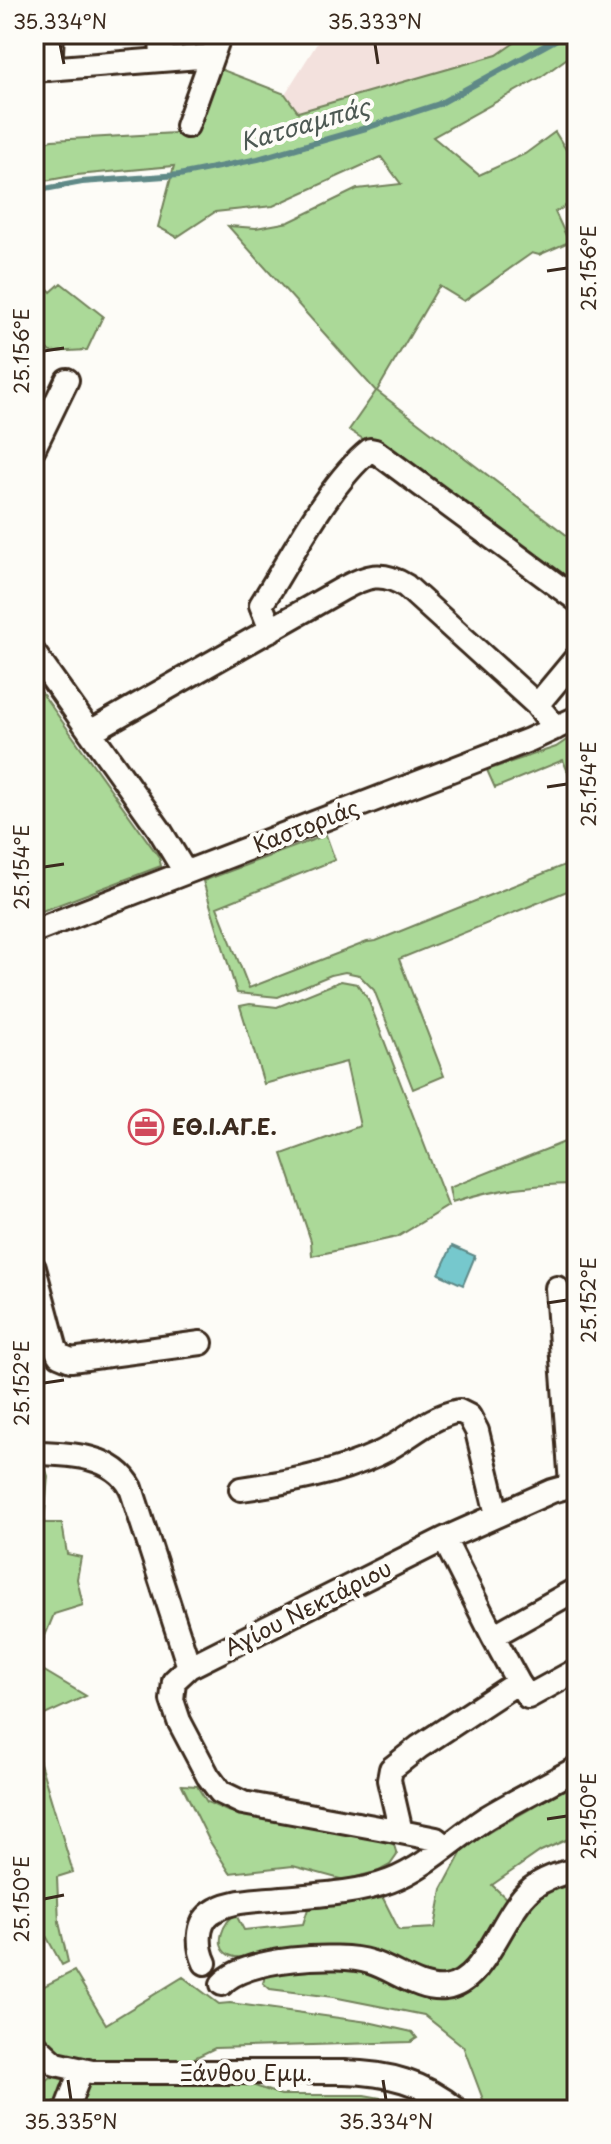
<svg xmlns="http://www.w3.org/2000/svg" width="611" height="2144" viewBox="0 0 611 2144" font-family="'Playpen Sans',sans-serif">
  <rect width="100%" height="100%" fill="#fdfcf7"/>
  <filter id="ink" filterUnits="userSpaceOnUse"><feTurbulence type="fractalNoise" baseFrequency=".0125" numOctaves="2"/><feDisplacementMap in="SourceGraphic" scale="16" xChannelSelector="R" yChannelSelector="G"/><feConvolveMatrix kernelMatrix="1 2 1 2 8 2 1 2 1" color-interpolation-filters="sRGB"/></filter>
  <g filter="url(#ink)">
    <!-- built -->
    <path fill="#f3e1dd" d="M323,34H527L497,55L298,112L285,94Z"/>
    <!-- green -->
    <path fill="#abd998" stroke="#73825b" stroke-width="2" d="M527,34H577V51L541,77L433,137L479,175L525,154L555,132L570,156L577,154C577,185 586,197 555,212L569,242L539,255L532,253L464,301L439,286L377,391L577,543V592L407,467L349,430L376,391L228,226L256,228L289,222L357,189L401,184L381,157L273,206L215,212L177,237L158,227L174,166L77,175L34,183V145L52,140L193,132L215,67L285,94L298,112L497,55Z
      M34,275L51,292L61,283L103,316L87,350L50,352L34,336Z
      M34,682L159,857L161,866L34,914Z
      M577,733V794L563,760L495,788L487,770L556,747Z
      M326,835L335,860L217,907L249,988L367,942L376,941L577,860V887L399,959L444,1076L413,1089L374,990L359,975L345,972L331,975L278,997L237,993L203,881Z
      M341,981L357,984L368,999L448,1206L397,1237L312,1256L311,1241L282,1154L360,1126L346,1062L264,1084L240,1006L250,1004L277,1007Z
      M577,1137V1184C534,1184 493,1189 452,1203L449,1188Z
      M43,1461L48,1476L44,1523H62L67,1554L81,1557L77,1579L83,1605L54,1614L40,1648L41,1669L86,1696L34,1720V1462Z
      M34,1743L73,1872L57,1877L59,1922L68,1962L62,1965L34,1914Z
      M577,1782V1835L541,1851L492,1885L512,1904L488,1943L450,1982C399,1972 348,1958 297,1952C279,1950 244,1963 229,1955C213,1947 223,1920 236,1915L244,1930L303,1924L308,1909L383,1898L399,1930L435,1928L442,1889L465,1846Z
      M182,1785L197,1786L207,1802L227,1811L389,1841L394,1845L397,1855L390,1865L379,1871L344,1880L293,1866L230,1873L209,1840Z
      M577,1882V2110H491L484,2102L463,2046L424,2015L333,1997L270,1989L263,1983L266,1974L345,1963L441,1993L533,1898L556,1885Z
      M74,1971L106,2024L183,1977L219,2004L230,2003L368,2022L412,2032L417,2038L411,2042L215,2048L184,2063L112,2067L65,2056L34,2024V1991Z
      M51,2077L70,2080L58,2110H34V2090Z
      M99,2081L219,2083L255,2086L281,2095H364L403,2102L421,2110H74C80,2095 82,2086 99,2081Z"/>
    <!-- water -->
    <path fill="#76c8cd" stroke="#5e8987" stroke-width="2" d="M452,1246L475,1256L463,1285L439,1274Z"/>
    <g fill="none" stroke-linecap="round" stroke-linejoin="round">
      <!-- stream -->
      <path stroke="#5e8987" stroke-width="6" d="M34,191L82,182L179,175L258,159L366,128L439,104L566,34"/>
      <!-- minor casing -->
      <g stroke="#3b2a1e" stroke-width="28">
        <path id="minor" d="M161,34L162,60
          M50,69L52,34
          M34,70L212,56
          M187,126L220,34
          M34,448L67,380
          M271,630L261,605C289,561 330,481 370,450L375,451L577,600
          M34,653L159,829L185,872
          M537,705L577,657
          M90,732L342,589C366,576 382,570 406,586L537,705L556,728
          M34,931L529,740L577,718
          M34,1268L55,1346L59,1355L71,1360L201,1343
          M557,1288L571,1485
          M34,1453C68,1454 113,1454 131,1488L189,1667
          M577,1484L552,1491L444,1539L189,1667L174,1681L172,1700L179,1721L208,1776L220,1792L243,1803L401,1832L389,1780L391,1769L419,1747L518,1682L528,1697L577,1670
          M241,1489C288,1482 335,1474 378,1454C407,1441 427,1417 459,1411L469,1416L477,1431L497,1515
          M444,1539L493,1636
          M518,1682L493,1636L577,1589
          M401,1832L436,1839L446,1847
          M205,1963C198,1948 196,1924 211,1913C227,1901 250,1901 270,1899C309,1895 353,1895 390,1881C426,1867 454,1839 486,1818C516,1800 547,1785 577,1768
          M222,1984C243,1958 339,1952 370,1962C394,1969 419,1991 445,1988C487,1982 501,1913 532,1888C545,1878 561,1873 577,1870
          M34,2044L56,2064L92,2072H344C387,2073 424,2082 457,2110
          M66,2110L81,2071"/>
      </g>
      <!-- minor -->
      <use href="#minor" stroke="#fdfcf7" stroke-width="22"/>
    </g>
  </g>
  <!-- ticks -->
  <path fill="none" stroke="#3b2a1e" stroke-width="3" d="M60,44L64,64M375,44L378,64M547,271L567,268M44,351L64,348M547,787L567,784M44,867L64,864M547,1303L567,1300M44,1383L64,1380M547,1819L567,1816M44,1899L64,1895M68,2080L71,2100M383,2080L386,2100"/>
  <!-- icons -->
  <defs>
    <g id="office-ring" transform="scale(1.8)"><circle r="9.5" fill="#fdfcf7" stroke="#d1495b" stroke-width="1.5"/><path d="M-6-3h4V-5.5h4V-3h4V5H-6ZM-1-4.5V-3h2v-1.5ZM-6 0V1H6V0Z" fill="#d1495b"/></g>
  </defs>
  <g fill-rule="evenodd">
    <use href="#office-ring" x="146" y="1127"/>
  </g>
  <g text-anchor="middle" stroke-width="8" stroke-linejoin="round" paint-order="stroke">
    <!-- street labels -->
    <g font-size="22" fill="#3b2a1e" stroke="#fdfcf7">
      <text transform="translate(306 826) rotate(-21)" y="8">Καστοριάς</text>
      <text transform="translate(308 1608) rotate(-27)" y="8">Αγίου Νεκτάριου</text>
      <text x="246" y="2081">Ξάνθου Εμμ.</text>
    </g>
    <!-- poi labels -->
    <g font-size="22" font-weight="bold" fill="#3b2a1e" stroke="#fdfcf7" text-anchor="start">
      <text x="172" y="1135">ΕΘ.Ι.ΑΓ.Ε.</text>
    </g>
    <!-- water labels -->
    <g font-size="24" font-style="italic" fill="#4d5953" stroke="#fdfcf7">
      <text transform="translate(305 125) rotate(-16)" y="8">Κατσαμπάς</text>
    </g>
  </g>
  <!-- margin -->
  <rect width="611" height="2144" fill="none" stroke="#fdfcf7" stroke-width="88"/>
  <rect x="44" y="44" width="523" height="2056" fill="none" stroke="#3b2a1e" stroke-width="3"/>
  <g font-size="20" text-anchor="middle" fill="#3b2a1e">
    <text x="60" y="29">35.334°N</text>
    <text x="375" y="29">35.333°N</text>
    <text transform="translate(589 268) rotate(-90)" y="7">25.156°E</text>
    <text transform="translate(22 351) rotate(-90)" y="7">25.156°E</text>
    <text transform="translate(589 784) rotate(-90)" y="7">25.154°E</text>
    <text transform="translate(22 867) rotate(-90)" y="7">25.154°E</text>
    <text transform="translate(589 1300) rotate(-90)" y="7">25.152°E</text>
    <text transform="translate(22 1383) rotate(-90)" y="7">25.152°E</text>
    <text transform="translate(589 1816) rotate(-90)" y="7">25.150°E</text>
    <text transform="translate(22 1899) rotate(-90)" y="7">25.150°E</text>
    <text x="71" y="2129">35.335°N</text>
    <text x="386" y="2129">35.334°N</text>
  </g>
</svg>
